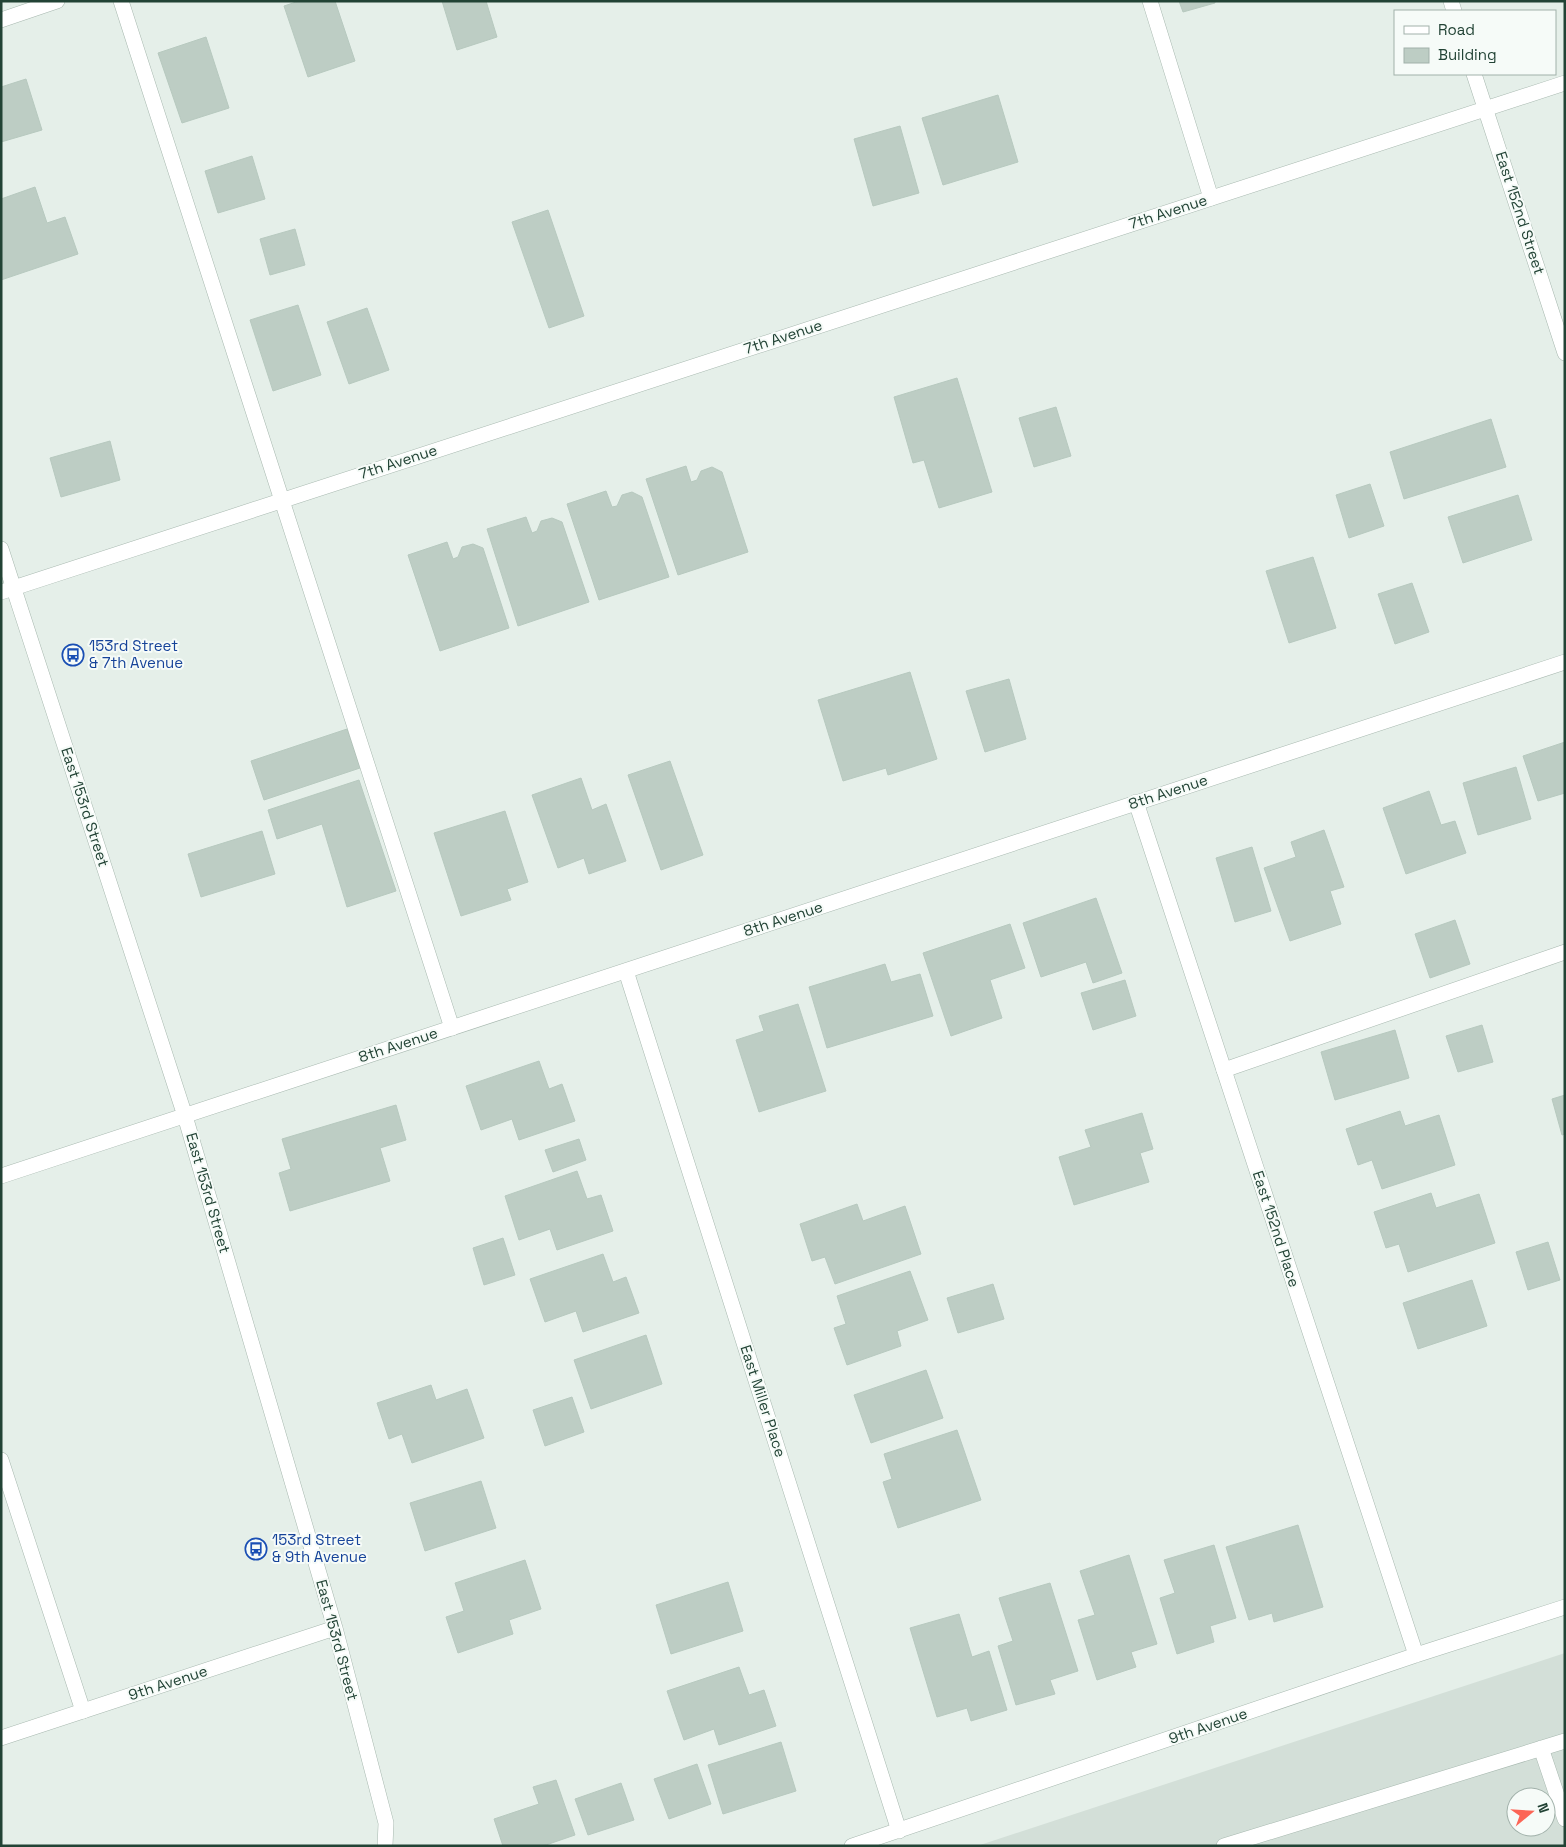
<svg xmlns="http://www.w3.org/2000/svg" width="1566" height="1847" viewBox="0 0 1566 1847" font-family="'Space Grotesk',sans-serif">
  <rect width="100%" height="100%" fill="#e5efe9"/>
  <!-- built -->
  <path fill="#d3dfd8" fill-rule="evenodd" d="M1565,1653V1846H977ZM1516,1797H1546V1827H1516Z"/>
  <!-- building -->
  <path fill="#bdcdc4" stroke="#b7c9bf" d="M299,1H335L355,61L308,77L284,6Z
    M442,1H486L497,37L457,50Z
    M1179,1H1215V3L1183,12Z
    M206,37L229,108L182,123L158,53Z
    M26,79L42,130L1,142V87Z
    M998,95L1018,162L943,185L922,118Z
    M900,126L919,193L873,206L854,139Z
    M252,156L265,199L218,213L205,171Z
    M35,187L47,223L65,217L78,254L1,280V199Z
    M548,210L584,316L549,328L512,222Z
    M295,229L305,265L270,275L260,239Z
    M298,305L321,375L273,391L250,320Z
    M367,308L389,370L349,384L327,322Z
    M957,378L992,492L939,508L924,460L913,463L894,397Z
    M1056,407L1071,456L1034,467L1019,418Z
    M1491,419L1506,467L1404,499L1390,452Z
    M110,441L120,480L61,497L50,458Z
    M686,466L691,482L697,480L701,471L712,467L722,472L748,552L678,575L646,479Z
    M1370,484L1384,526L1349,538L1336,495Z
    M606,491L612,507L617,506L622,495L632,492L642,497L669,577L599,600L567,504Z
    M1518,495L1532,540L1463,563L1448,517Z
    M526,517L532,533L537,531L541,521L552,518L562,522L589,602L518,626L487,529Z
    M447,542L453,559L458,557L462,547L473,544L483,548L509,628L440,651L408,555Z
    M1313,557L1336,628L1289,643L1266,571Z
    M1412,583L1429,632L1395,644L1378,594Z
    M910,672L937,759L888,775L886,768L843,781L818,700Z
    M1009,679L1026,739L985,752L966,691Z
    M347,729L360,768L264,800L251,761Z
    M1565,742V793L1538,801L1523,756Z
    M670,761L703,855L661,870L628,775Z
    M1516,767L1531,819L1478,835L1463,783Z
    M581,778L592,810L606,804L626,861L589,874L584,858L558,868L532,795Z
    M359,780L396,891L347,907L322,824L277,839L268,810Z
    M1429,791L1441,825L1455,821L1466,853L1406,874L1383,808Z
    M505,811L528,882L507,889L511,900L461,916L434,833Z
    M1324,830L1344,887L1330,891L1341,924L1290,941L1264,868L1296,857L1291,842Z
    M262,831L275,874L201,897L188,854Z
    M1252,847L1271,911L1235,922L1216,858Z
    M1096,898L1122,973L1093,983L1086,962L1041,977L1023,923Z
    M1455,920L1470,964L1430,978L1415,934Z
    M1010,924L1025,968L990,980L1002,1018L951,1036L923,953Z
    M885,964L891,982L920,974L933,1016L827,1048L809,987Z
    M1125,980L1136,1016L1093,1030L1081,993Z
    M798,1004L826,1091L759,1112L736,1040L764,1031L759,1016Z
    M1482,1025L1493,1062L1458,1072L1446,1036Z
    M1395,1030L1409,1078L1335,1100L1321,1052Z
    M539,1061L549,1089L562,1084L575,1121L519,1140L512,1119L481,1130L466,1086Z
    M1565,1095V1134L1562,1135L1552,1099Z
    M396,1105L406,1140L380,1148L390,1181L290,1211L279,1173L291,1169L282,1139Z
    M1400,1111L1405,1126L1439,1115L1455,1165L1382,1189L1372,1160L1358,1165L1346,1129Z
    M1142,1113L1153,1149L1140,1153L1149,1182L1074,1205L1059,1157L1091,1147L1085,1130Z
    M579,1139L586,1160L553,1172L545,1150Z
    M577,1171L587,1199L601,1195L613,1231L557,1250L550,1229L519,1240L505,1196Z
    M1431,1193L1436,1208L1479,1194L1495,1243L1408,1272L1399,1244L1386,1248L1374,1212Z
    M857,1204L863,1221L905,1206L921,1254L835,1284L825,1257L812,1261L800,1224Z
    M503,1238L515,1275L484,1285L473,1248Z
    M1548,1242L1560,1280L1528,1290L1516,1252Z
    M603,1254L613,1282L626,1277L639,1313L583,1332L576,1311L545,1322L530,1279Z
    M910,1271L928,1320L897,1331L901,1346L847,1365L834,1328L846,1324L837,1296Z
    M1472,1280L1487,1326L1418,1349L1403,1303Z
    M993,1284L1004,1319L958,1333L947,1298Z
    M646,1335L662,1384L591,1409L574,1360Z
    M926,1370L943,1418L871,1443L854,1395Z
    M431,1385L436,1400L467,1389L484,1438L412,1463L402,1434L389,1439L377,1403Z
    M572,1397L584,1432L545,1446L533,1410Z
    M957,1430L981,1500L898,1528L883,1482L892,1479L884,1454Z
    M481,1481L496,1528L425,1551L410,1503Z
    M1298,1525L1323,1607L1274,1622L1272,1613L1249,1620L1226,1547Z
    M1214,1545L1236,1618L1210,1626L1214,1642L1177,1654L1160,1598L1175,1593L1164,1560Z
    M1129,1555L1157,1644L1131,1652L1136,1667L1097,1680L1078,1620L1095,1615L1080,1571Z
    M525,1560L541,1609L509,1620L513,1634L458,1653L446,1617L464,1611L455,1583Z
    M728,1582L743,1631L671,1654L656,1605Z
    M1050,1583L1078,1671L1050,1680L1055,1694L1016,1705L998,1646L1013,1641L999,1598Z
    M959,1614L972,1657L989,1651L1007,1710L971,1721L967,1708L937,1717L910,1628Z
    M739,1667L749,1695L764,1690L776,1726L719,1745L714,1729L684,1740L667,1691Z
    M781,1742L796,1791L723,1814L708,1765Z
    M697,1764L711,1804L669,1819L654,1779Z
    M556,1780L575,1835L543,1846H503L494,1819L539,1804L533,1787Z
    M621,1783L634,1820L588,1835L575,1799Z"/>
  <g fill="none" stroke-linecap="round" stroke-linejoin="round">
    <!-- lane casing -->
    <g stroke="#a7b8af" stroke-width="16">
      <path id="lane" d="M121,1L452,1028
        M1150,1L1211,198
        M1224,1070L1565,952
        M1,1460L83,1711
        M1541,1748L1565,1819
        M1224,1846L1565,1741"/>
    </g>
    <!-- street casing -->
    <g stroke="#a7b8af" stroke-width="16">
      <path id="street" d="M1451,1L1454,11
        M1,20L57,1
        M1474,74L1565,353
        M1,549L185,1116L335,1628L386,1823L385,1846
        M1,592L1565,83
        M1136,802L1416,1655
        M626,971L899,1831
        M1,1176L1565,662
        M1,1738L335,1628
        M852,1846L1416,1655L1565,1607"/>
    </g>
    <!-- lane -->
    <use href="#lane" stroke="#fff" stroke-width="15"/>
    <!-- street -->
    <use href="#street" stroke="#fff" stroke-width="15"/>
  </g>
  <!-- icons -->
  <defs>
    <g id="bus-ring" transform="scale(1.125)"><circle r="9.5" fill="#f6fbf8" stroke="#1a4fb4" stroke-width="1.5"/><path d="M-5-6H5V4H4V6H2V4H-2V6H-4V4H-5ZM-3.5-4V0h7V-4ZM-3.5 1.2v1.5H-2V1.2ZM2 1.2v1.5H3.5V1.2Z" fill="#1a4fb4"/></g>
  </defs>
  <g fill-rule="evenodd">
    <use href="#bus-ring" x="73" y="655"/>
    <use href="#bus-ring" x="256" y="1549"/>
  </g>
  <g text-anchor="middle" stroke-width="4" stroke-linejoin="round" paint-order="stroke">
    <!-- street labels -->
    <g font-size="15" fill="#224335" stroke="#f6fbf8">
      <text transform="translate(1168 212) rotate(-18)" y="5">7th Avenue</text>
      <text transform="translate(1520 213) rotate(72)" y="5">East 152nd Street</text>
      <text transform="translate(783 337) rotate(-18)" y="5">7th Avenue</text>
      <text transform="translate(398 462) rotate(-18)" y="5">7th Avenue</text>
      <text transform="translate(1168 792) rotate(-18)" y="5">8th Avenue</text>
      <text transform="translate(85 807) rotate(72)" y="5">East 153rd Street</text>
      <text transform="translate(783 919) rotate(-18)" y="5">8th Avenue</text>
      <text transform="translate(398 1045) rotate(-18)" y="5">8th Avenue</text>
      <text transform="translate(208 1193) rotate(74)" y="5">East 153rd Street</text>
      <text transform="translate(1276 1229) rotate(72)" y="5">East 152nd Place</text>
      <text transform="translate(763 1401) rotate(72)" y="5">East Miller Place</text>
      <text transform="translate(337 1640) rotate(75)" y="5">East 153rd Street</text>
      <text transform="translate(168 1683) rotate(-18)" y="5">9th Avenue</text>
      <text transform="translate(1208 1726) rotate(-19)" y="5">9th Avenue</text>
    </g>
    <!-- transit labels -->
    <g font-size="15" fill="#164399" stroke="#f6fbf8" text-anchor="start">
      <text x="89" y="651">153rd Street<tspan x="89" dy="17">&amp; 7th Avenue</tspan></text>
      <text x="272" y="1545">153rd Street<tspan x="272" dy="17">&amp; 9th Avenue</tspan></text>
    </g>
  </g>
  <!-- border -->
  <rect width="1566" height="1847" fill="none" stroke="#224335" stroke-width="5"/>
  <!-- legend -->
  <rect x="1394" y="10" width="162" height="65" fill="#f6fbf8" stroke="#a1b1aa"/>
  <rect x="1404" y="26" width="25" height="8" fill="#ffffff" stroke="#a1b1aa"/>
  <text x="1438" y="35" font-size="15" fill="#224335">Road</text>
  <rect x="1404" y="48" width="25" height="15" fill="#bdcdc4" stroke="#a1b1aa"/>
  <text x="1438" y="60" font-size="15" fill="#224335">Building</text>
  <!-- north arrow -->
  <g transform="translate(1531 1812) rotate(72)"><circle r="24" fill="#f6fbf8" stroke="#a1b1aa"/>
  <path d="M0-4L9 19L0 12L-9 19Z" fill="#fc6556"/>
  <text y="-8" font-size="14" font-weight="bold" text-anchor="middle" fill="#224335">N</text>
  </g>
</svg>
